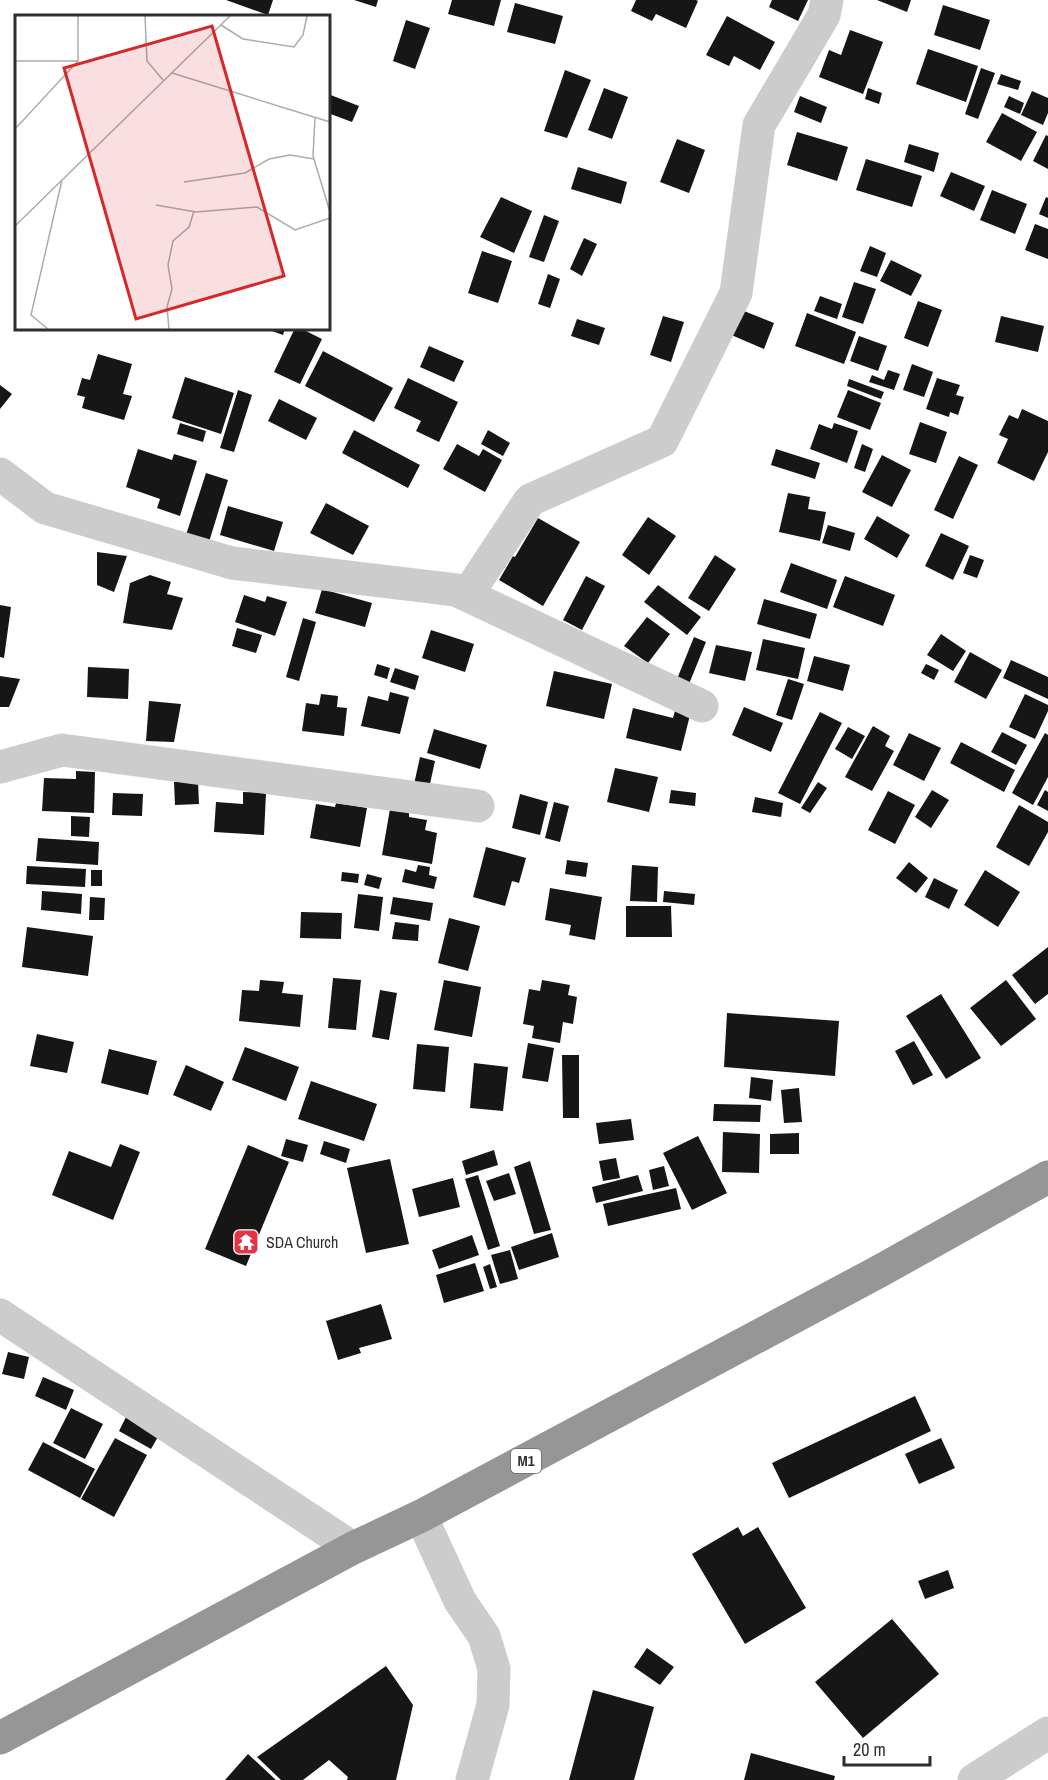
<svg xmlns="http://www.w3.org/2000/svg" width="1048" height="1780" viewBox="0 0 1048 1780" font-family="'Archivo Narrow',sans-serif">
  <rect width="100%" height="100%" fill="#fff"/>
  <!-- building -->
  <path fill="#161616" d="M226,0H273L268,15Z
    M354,0H378L376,7Z
    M452,0H501L494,26L448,14Z
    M636,0H696L698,1L686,28L656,14L652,21L631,11Z
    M772,0H808L798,21L769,7Z
    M877,0H911L907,12Z
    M515,3L563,16L555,44L507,32Z
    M943,5L990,20L980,50L934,35Z
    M727,16L775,42L760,70L734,56L729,66L706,55Z
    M406,20L430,28L415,69L393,61Z
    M850,30L883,42L863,94L819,77L829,50L841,55Z
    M928,49L978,66L966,102L916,84Z
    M981,68L995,73L978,119L965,114Z
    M565,70L591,80L567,138L544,131Z
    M1001,74L1021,81L1018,90L997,84Z
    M604,88L628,97L612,139L588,130Z
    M868,88L882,93L879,104L865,99Z
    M1032,91L1048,98V113L1043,125L1021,115Z
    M328,94L359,106L352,122L328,113Z
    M800,96L827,107L821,123L794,112Z
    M1009,96L1024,103L1020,114L1004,107Z
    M1002,113L1037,132L1021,161L986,142Z
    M797,132L848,147L837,181L787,165Z
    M1046,135L1048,136V169L1033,161Z
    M677,139L705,150L689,193L660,182Z
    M909,144L939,153L934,172L904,162Z
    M866,159L922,176L912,207L856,190Z
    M578,167L627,182L621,204L571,189Z
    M951,172L985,186L974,211L940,196Z
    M992,190L1027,204L1015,234L980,220Z
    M501,197L532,211L514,253L480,237Z
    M1046,197L1048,198V218L1039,214Z
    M544,215L559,221L544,262L529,257Z
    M1035,224L1048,229V259L1025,250Z
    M584,238L597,244L582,276L570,269Z
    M870,246L886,253L877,277L860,271Z
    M482,251L512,261L498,303L468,293Z
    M891,260L922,275L911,296L880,281Z
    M548,274L560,279L550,308L538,304Z
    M854,282L876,289L863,324L842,317Z
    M820,296L842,304L837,319L814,311Z
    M918,301L942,310L928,347L904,338Z
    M739,309L774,323L764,349L729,334Z
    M807,313L856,332L844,364L795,346Z
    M663,316L684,322L671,362L650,355Z
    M1001,316L1044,326L1038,352L995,342Z
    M577,319L605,328L599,345L571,336Z
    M264,328H285L283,335Z
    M295,328H300L322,339L300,384L274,372Z
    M859,336L887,346L878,371L850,361Z
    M429,346L464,361L454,382L420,367Z
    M323,351L393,388L374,422L305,386Z
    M98,354L132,364L123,394L132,396L124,420L82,408L85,397L77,395L82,378L90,380Z
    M912,364L933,372L924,397L903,390Z
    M888,370L900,374L894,390L869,382L872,375L884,380Z
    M185,377L234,393L221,434L172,418Z
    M408,378L458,402L439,442L416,431L421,421L394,408Z
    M937,378L960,385L956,395L964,397L958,415L950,412L949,417L926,409Z
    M849,379L884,392L881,399L847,386Z
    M0,385L12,394L0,409Z
    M238,390L252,395L234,452L220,448Z
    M848,390L881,403L870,430L837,417Z
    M279,399L317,418L306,440L268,421Z
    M1022,409L1048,421V452L1034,481L997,463L1008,439L999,435L1009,415L1018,419Z
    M920,422L947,432L936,463L909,454Z
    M180,423L206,431L203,442L177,434Z
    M834,423L858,431L847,463L810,449L819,424L832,429Z
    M354,430L420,465L408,488L342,453Z
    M488,430L510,443L503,456L481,444Z
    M457,444L479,456L483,449L502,460L485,492L443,469Z
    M862,444L873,449L865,472L854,468Z
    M138,449L172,460L174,454L197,461L180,516L157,508L160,499L126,487Z
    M776,449L820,463L815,479L771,465Z
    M882,455L911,470L892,507L862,492Z
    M959,456L978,465L953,519L934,510Z
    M206,473L228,480L209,542L186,535Z
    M788,493L810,497L808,509L826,512L820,541L779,532Z
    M326,503L369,526L353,555L310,533Z
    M228,506L283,522L274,551L220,535Z
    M877,516L910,535L897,558L864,539Z
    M648,517L676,536L649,575L622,555Z
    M538,518L580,542L543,606L499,580L513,556L515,557Z
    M828,525L855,533L850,551L822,543Z
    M941,533L969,546L953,580L925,566Z
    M97,552L127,556L114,592L97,585Z
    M715,555L736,569L709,611L688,598Z
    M970,555L984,560L977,578L963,573Z
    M791,563L837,580L827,609L780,592Z
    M150,575L171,582L167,594L183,598L172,630L123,623L130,583Z
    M586,576L605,586L582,630L563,620Z
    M845,576L895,595L883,626L833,607Z
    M658,585L701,617L687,635L644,602Z
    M322,589L372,603L365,627L315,613Z
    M244,595L265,602L267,596L287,602L275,636L235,622Z
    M764,599L817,614L810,639L757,624Z
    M0,605L11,607L4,658L0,657Z
    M647,617L670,634L648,663L624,646Z
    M303,618L316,622L299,681L286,677Z
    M237,628L262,635L256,653L232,646Z
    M431,630L474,644L465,672L422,658Z
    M941,634L966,651L953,671L927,655Z
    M694,637L706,642L687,689L675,684Z
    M763,639L805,648L798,679L756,670Z
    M716,645L752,652L745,681L709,673Z
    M970,652L1002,670L986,699L954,682Z
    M814,656L850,665L843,691L807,681Z
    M1011,660L1048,677V699L1003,678Z
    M377,664L390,668L387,679L374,675Z
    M926,664L939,670L934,680L921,673Z
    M88,667L129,669L128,699L87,697Z
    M395,668L419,676L415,690L390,682Z
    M554,671L612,684L604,719L546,706Z
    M0,676L20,679L9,707H0Z
    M788,679L804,684L792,720L776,715Z
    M390,692L409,697L400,734L361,726L368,696L388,701Z
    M321,694L338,696L337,707L347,708L344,736L302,731L306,703L319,705Z
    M1025,694L1048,705V711L1035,739L1009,727Z
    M149,701L181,704L174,742L146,741Z
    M744,707L783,723L771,752L732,735Z
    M633,708L673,718L675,711L690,715L681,751L626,738Z
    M820,712L842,723L800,804L778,793Z
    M873,726L890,736L885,746L894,751L872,791L845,777Z
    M848,727L865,736L852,759L835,749Z
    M434,729L487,745L480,769L427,753Z
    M1002,732L1027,745L1016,765L991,752Z
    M909,733L941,748L924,781L893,765Z
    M1045,733L1048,735V777L1033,805L1012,793Z
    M961,742L1015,770L1004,792L950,763Z
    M420,757L435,761L428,793L413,789Z
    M615,768L658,777L649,812L607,802Z
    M76,771L95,772L94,813L42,811L44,778L76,779Z
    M174,782H198L199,804L175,805Z
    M818,782L827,788L810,813L801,808Z
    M671,790L696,793L695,806L669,803Z
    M932,790L949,800L931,828L915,817Z
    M1045,790L1048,792V811L1037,805Z
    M888,791L915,805L895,844L868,830Z
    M243,792L266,793L264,835L214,832L216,802L243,804Z
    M113,793L143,794L142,816L112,815Z
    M520,794L548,802L540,835L512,828Z
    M755,797L783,803L781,817L752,812Z
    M554,802L569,806L560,842L545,838Z
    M336,803L367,808L360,847L310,838L316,804L335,807Z
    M1019,805L1048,822V832L1029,866L996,847Z
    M390,809L409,812V817L427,820L425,830L437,833L432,864L382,855Z
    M71,816L90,817L89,837L71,836Z
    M38,838L99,842L98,865L36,861Z
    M486,847L526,858L519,883L512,881L505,906L473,897Z
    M567,860L588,863L586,877L565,874Z
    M909,862L928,878L916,893L896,878Z
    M418,865L430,867L429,875L437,877L434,889L402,882L405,869L416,872Z
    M632,865L658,867L657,902L630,901Z
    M27,866L86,869L85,887L26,884Z
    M91,870H102V886H91Z
    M985,870L1020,892L998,927L964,905Z
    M342,872L359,874L358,883L341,881Z
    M367,874L382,878L379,889L364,885Z
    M934,878L958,890L949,909L925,897Z
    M550,888L602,897L595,940L569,935L571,925L545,920Z
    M42,891L82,894L81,914L41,910Z
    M664,891L695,894L694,905L663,902Z
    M358,894L383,897L379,931L354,928Z
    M90,897L105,898L104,920H89Z
    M393,897L433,903L430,921L390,914Z
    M626,906H671L672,937H626Z
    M301,912L342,913L341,939L300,938Z
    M449,918L480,926L468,971L438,963Z
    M395,922L419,925L418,941L392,939Z
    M27,927L93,936L88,976L22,967Z
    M1048,947V994L1035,1004L1012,975Z
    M333,978L361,980L356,1030L328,1028Z
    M260,980L284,982L282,993L303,995L300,1027L239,1021L242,990L259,991Z
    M444,980L481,987L472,1037L434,1030Z
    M542,980L570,985L568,995L577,997L573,1024L563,1022L560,1043L532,1038L534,1026L523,1024L529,989L540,991Z
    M1006,980L1036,1019L1001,1046L970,1008Z
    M380,990L397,993L389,1040L372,1037Z
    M941,994L981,1058L946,1079L906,1016Z
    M727,1013L839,1021L835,1076L724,1067Z
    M37,1034L74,1042L67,1073L30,1066Z
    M914,1041L933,1075L913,1085L895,1051Z
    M528,1043L554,1048L548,1082L522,1078Z
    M417,1044L449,1047L445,1092L413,1089Z
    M245,1047L299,1067L286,1101L232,1080Z
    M109,1049L157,1061L148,1095L101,1083Z
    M562,1055H579V1118H563Z
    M474,1063L508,1067L503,1111L470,1108Z
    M186,1065L224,1082L211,1111L173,1095Z
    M751,1077L773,1080L771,1101L749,1098Z
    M311,1081L377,1104L364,1141L298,1119Z
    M799,1088L802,1122L784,1123L781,1090Z
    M714,1104L761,1105L760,1122L713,1121Z
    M631,1119L634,1140L599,1144L596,1123Z
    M723,1132L760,1134L759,1173L722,1172Z
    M799,1133V1154H770V1134Z
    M698,1136L727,1193L692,1210L663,1153Z
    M286,1139L308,1145L303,1162L281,1156Z
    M324,1141L350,1149L346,1163L320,1154Z
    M120,1144L140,1152L113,1220L52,1195L69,1151L111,1167Z
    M248,1145L289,1162L246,1266L205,1249Z
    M494,1150L498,1165L466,1175L462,1161Z
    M616,1158L620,1178L603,1181L599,1161Z
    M390,1159L409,1244L366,1253L347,1168Z
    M530,1161L551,1230L534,1234L514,1167Z
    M664,1166L669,1186L653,1190L649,1170Z
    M509,1173L516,1194L494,1201L486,1181Z
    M478,1175L500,1246L488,1250L465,1179Z
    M638,1175L643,1191L596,1203L592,1187Z
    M453,1178L460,1207L419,1217L412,1189Z
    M676,1188L681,1209L608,1226L603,1204Z
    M552,1233L559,1257L519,1270L511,1247Z
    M472,1235L479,1255L439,1269L432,1250Z
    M510,1250L518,1279L500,1284L491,1255Z
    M475,1263L484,1291L444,1303L436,1275Z
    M490,1264L497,1287L490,1289L483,1267Z
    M381,1304L392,1339L359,1348L361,1353L338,1360L326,1321Z
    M8,1352L29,1357L24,1379L2,1374Z
    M43,1377L74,1390L66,1410L35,1396Z
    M915,1396L931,1431L789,1498L772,1463Z
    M71,1408L103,1424L85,1459L53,1443Z
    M126,1417L159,1435L151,1449L119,1431Z
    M115,1438L147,1455L114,1517L81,1499Z
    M941,1438L955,1468L919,1484L905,1454Z
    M43,1442L95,1469L80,1498L28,1470Z
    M738,1527L743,1536L758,1527L806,1608L745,1644L692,1554Z
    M948,1570L954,1588L925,1599L918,1581Z
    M892,1619L939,1674L863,1738L815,1682Z
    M647,1648L674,1667L660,1685L634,1667Z
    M386,1666L413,1705L396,1780H347L348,1777L329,1760L303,1780H281L257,1757Z
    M593,1690L654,1707L634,1780H569Z
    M751,1753L835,1776L834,1780H744Z
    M248,1754L276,1780H225Z"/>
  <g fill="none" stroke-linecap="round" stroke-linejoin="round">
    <!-- minor -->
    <path stroke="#ccc" stroke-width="33" d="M0,474L45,508L232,563L456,590L702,706
      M467,595L530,500L662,441L736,293L759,125L824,15L827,0
      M0,767L62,750L478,806
      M0,1315L353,1548
      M421,1516L460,1601L484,1636L494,1669L493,1705L472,1780
      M974,1780L1048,1733"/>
    <!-- highway -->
    <path stroke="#969696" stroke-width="33" d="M0,1738L353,1548L421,1516L878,1272L1048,1177"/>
  </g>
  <!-- icons -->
  <defs>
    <g id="temple-square" transform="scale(1.35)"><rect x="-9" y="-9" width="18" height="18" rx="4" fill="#e33443" stroke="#fff"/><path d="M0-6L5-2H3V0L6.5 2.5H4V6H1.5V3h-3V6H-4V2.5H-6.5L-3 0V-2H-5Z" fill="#fff"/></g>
  </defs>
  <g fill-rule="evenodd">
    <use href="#temple-square" x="246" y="1242"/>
  </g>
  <g text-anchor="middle" stroke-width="6" stroke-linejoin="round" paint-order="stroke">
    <!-- shield labels -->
    <rect fill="#fff" stroke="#6d6d6d" stroke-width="1.5" x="511" y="1449" width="30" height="24" rx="4.5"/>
    <g font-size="15" font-weight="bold" fill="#2f2f2f">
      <text x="526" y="1466">M1</text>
    </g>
    <!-- poi labels -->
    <g font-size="16" fill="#2f2f2f" stroke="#fff" text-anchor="start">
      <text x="266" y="1248">SDA Church</text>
    </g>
  </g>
  <!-- overview -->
  <g transform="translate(15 15)">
    <rect width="315" height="315" fill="#fff"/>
    <path fill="none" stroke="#acacac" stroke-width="1.5" d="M130,1L132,46L148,65M206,10L228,24L279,32L288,20L292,1M0,46H63V1M157,58L315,107M300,103L298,141L315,197M0,114L63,46M169,167L230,158L254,144L275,140L299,144M141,190L181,197L242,192L280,215L315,203M0,211L215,1M33,314L16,300L47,165M154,314L152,292L157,274L153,250L158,226L174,212L179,196"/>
    <path fill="#d62828" fill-opacity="0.15" stroke="#d62828" stroke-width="3" d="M197,11L269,261L121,304L49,53Z"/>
    <rect width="315" height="315" fill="none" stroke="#2f2f2f" stroke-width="3"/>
  </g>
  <!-- scale -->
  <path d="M844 1756v9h86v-9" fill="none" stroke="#2f2f2f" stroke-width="3"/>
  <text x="853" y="1756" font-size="18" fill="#2f2f2f" stroke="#ffffff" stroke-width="4.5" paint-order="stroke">20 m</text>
</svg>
